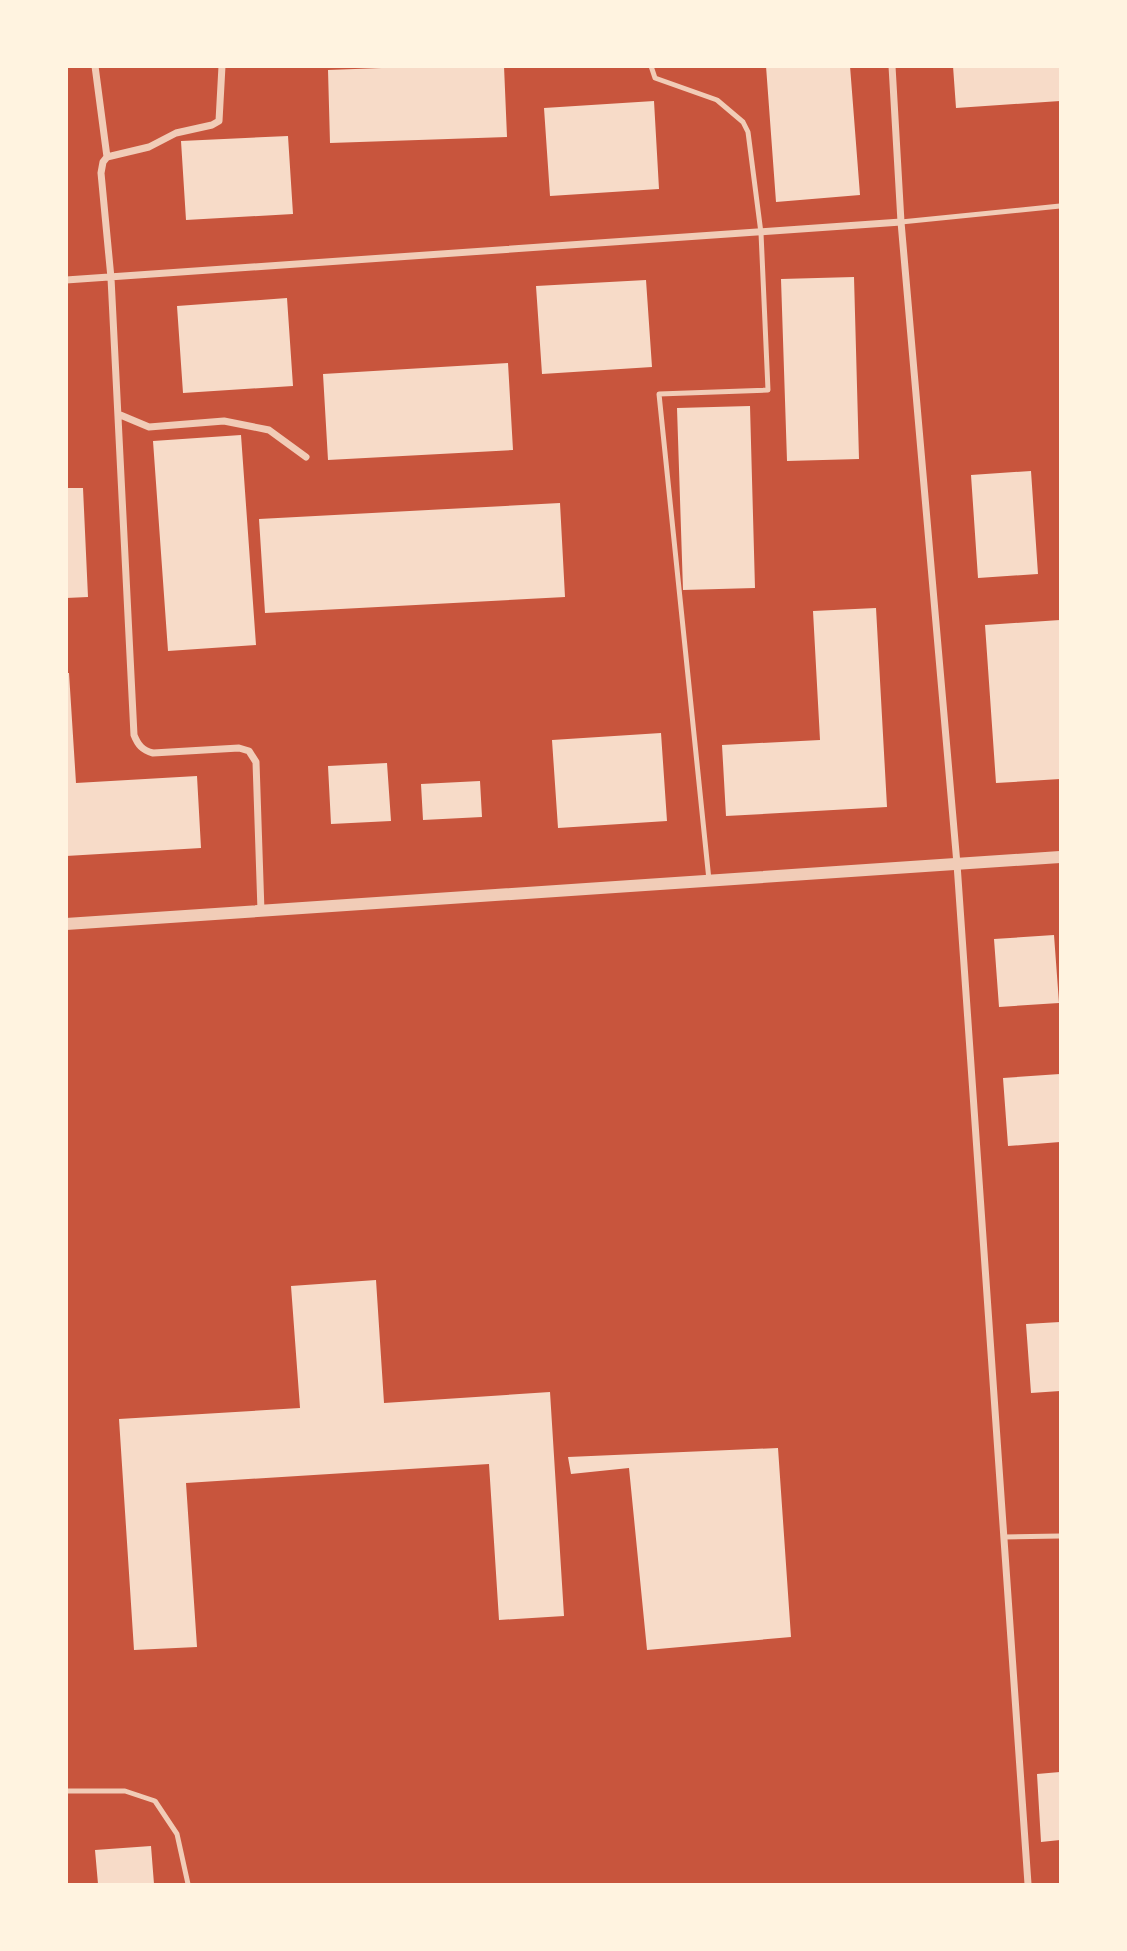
<svg xmlns="http://www.w3.org/2000/svg" width="1127" height="1951" viewBox="0 0 1127 1951" font-family="Rubik,sans-serif">
  <rect width="100%" height="100%" fill="#c8553d"/>
  <!-- building -->
  <path fill="#f7dbc8" d="M435,66H504L507,137L330,143L328,70Z
    M766,66H850L860,195L776,202Z
    M953,66H1060V101L956,108Z
    M654,101L659,189L550,196L544,108Z
    M288,136L293,214L186,220L181,141Z
    M854,277L859,459L787,461L781,279Z
    M646,280L652,367L542,374L536,286Z
    M287,298L293,386L183,393L177,306Z
    M508,363L513,450L328,460L323,374Z
    M750,406L755,588L683,590L677,408Z
    M241,435L256,645L168,651L153,441Z
    M1031,471L1038,574L978,578L971,475Z
    M66,488H83L88,597L66,598Z
    M560,503L565,597L265,613L259,519Z
    M876,608L887,807L726,816L722,745L820,740L813,611Z
    M1060,620V779L996,783L985,625Z
    M66,673H69L76,783L197,776L201,848L66,856Z
    M661,733L667,821L558,828L552,740Z
    M387,763L391,821L331,824L328,766Z
    M480,781L482,817L423,820L421,784Z
    M1054,935L1059,1003L999,1007L994,939Z
    M1060,1074V1142L1008,1146L1003,1078Z
    M376,1280L384,1403L550,1392L564,1616L499,1620L489,1464L186,1483L197,1647L134,1650L119,1419L300,1408L291,1286Z
    M1060,1322V1391L1031,1393L1026,1324Z
    M778,1448L791,1637L647,1650L629,1468L571,1474L568,1457Z
    M1060,1772V1840L1041,1842L1037,1774Z
    M151,1846L154,1884H98L95,1850Z"/>
  <g fill="none" stroke-linecap="round" stroke-linejoin="round">
    <!-- service -->
    <path stroke="#f1ccb7" stroke-width="5" d="M651,66L655,78L717,100L743,122L748,132L761,233L768,390L659,394L709,880
      M901,222L1060,206
      M1004,1537L1060,1536
      M66,1791H125L155,1801L177,1834L188,1884"/>
    <!-- minor -->
    <path stroke="#f1ccb7" stroke-width="7" d="M95,66L107,157
      M222,66L219,121L212,125L176,133L149,147L107,157L103,162L101,173L111,278L134,735C138,745 142,750 153,753L239,748L249,751L256,762L261,911
      M892,66L901,222L957,864L1028,1884
      M66,280L901,222
      M118,414L149,427L224,421L269,430L306,457"/>
    <!-- tertiary -->
    <path stroke="#f1ccb7" stroke-width="12" d="M66,924L1060,857"/>
  </g>
  <!-- border -->
  <rect width="1127" height="1951" fill="none" stroke="#fff3e0" stroke-width="136"/>
</svg>
